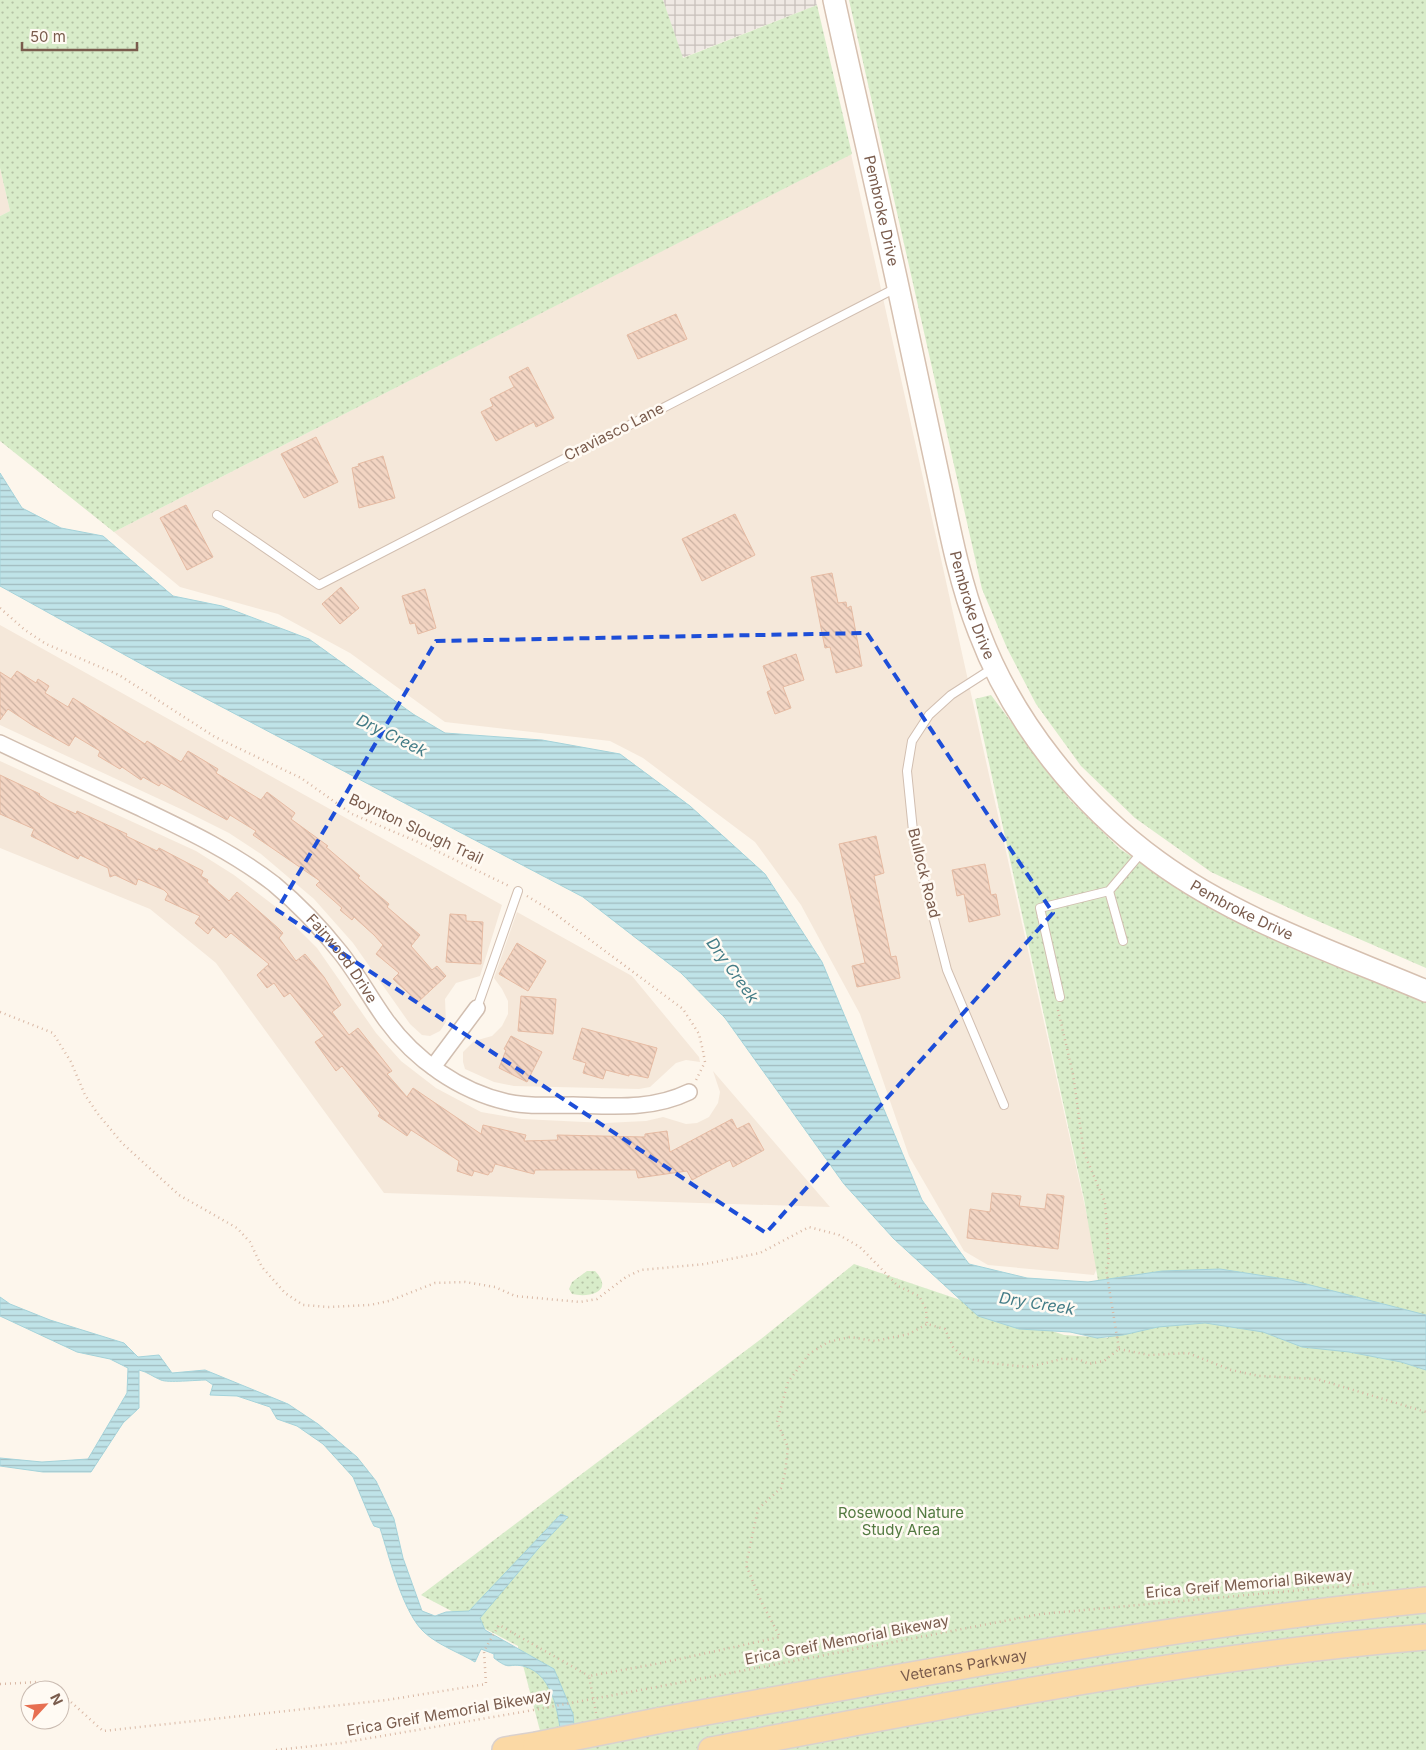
<svg xmlns="http://www.w3.org/2000/svg" width="1426" height="1750" viewBox="0 0 1426 1750" font-family="Inter,sans-serif">
  <defs>
    <pattern id="industrial-grid" width="8" height="8" patternUnits="userSpaceOnUse" patternTransform="scale(1.25)"><rect width="8" height="8" fill="#efe9e4"/><path d="M0 4h8M4 0v8" fill="none" stroke="#c7c0bb"/></pattern>
    <pattern id="grass-dots" width="8" height="8" patternUnits="userSpaceOnUse" patternTransform="scale(1.25)"><rect width="8" height="8" fill="#d8ecc9"/><path d="M2 2h.1M6 6h.1" fill="none" stroke="#b4c2a5" stroke-width="1.8" stroke-linecap="round"/></pattern>
    <pattern id="water-rules" width="6" height="5" patternUnits="userSpaceOnUse" patternTransform="scale(1.25)"><rect width="6" height="5" fill="#bfe3e8"/><path d="M0 2.5h6" fill="none" stroke="#a0bbbe"/></pattern>
    <pattern id="building-back-hatch" width="6" height="6" patternUnits="userSpaceOnUse" patternTransform="scale(1.25)"><rect width="6" height="6" fill="#f3d5c3"/><path d="M-1 5l2 2M0 0l6 6M5-1l2 2" fill="none" stroke="#cab0a1"/></pattern>
  </defs>
  <rect width="100%" height="100%" fill="#fdf6ec"/>
  <!-- residential -->
  <path fill="#f5e8da" d="M851,154L1098,1265L1094,1275L988,1265L964,1251L909,1156L860,1014L801,905L755,842L643,758L610,741L445,722L350,653L278,614L180,587L114,532Z
    M0,168L10,211L0,216Z
    M0,625L502,905L480,976L456,983L445,999L446,1022L440,1031L430,1036L422,1035L410,1024L353,943L314,899L261,854L229,833L185,811L0,725Z
    M0,761L196,851L234,875L276,907L317,948L376,1033L401,1061L436,1088L481,1112L522,1119L605,1123L646,1121L663,1117L686,1124L697,1123L709,1117L718,1103L720,1092L713,1071L830,1207L384,1193L216,963L150,909L0,848Z
    M517,912L632,976L699,1057L700,1062L686,1060L676,1063L650,1087L639,1089L514,1086L494,1082L465,1069L463,1062V1052L474,1041L492,1036L502,1026L508,1014V1001L502,989L494,978Z"/>
  <!-- industrial -->
  <path fill="url(#industrial-grid)" d="M663,0H816L817,5L682,58Z"/>
  <!-- grass -->
  <path fill="url(#grass-dots)" d="M0,0H663L683,58L817,5L852,154L114,532L0,441V216L10,211L0,168Z
    M849,0H1426V968L1304,915L1211,872L1135,818L1081,766L1036,704L1007,648L982,589Z
    M991,695L1070,800L1120,849L1220,914L1426,1003V1750H545L518,1646L421,1595L761,1339L854,1264L1064,1335L1108,1338L1084,1199L975,699Z
    M587,1271H595C615,1292 589,1298 572,1294L569,1289L572,1282Z"/>
  <!-- water -->
  <path fill="url(#water-rules)" stroke="#a5d3da" d="M0,473L22,508L61,528L103,536L173,596L222,606L309,639L413,714L445,733L542,740L620,754L690,806L765,874L822,962L922,1200L969,1264L1027,1278L1088,1282L1162,1271L1220,1269L1291,1280L1426,1315V1370L1401,1362L1349,1352L1302,1347L1263,1332L1205,1323L1158,1327L1123,1335L1097,1338L1070,1332L1019,1329L978,1316L894,1239L844,1184L725,1018L681,973L583,897L163,676L0,586Z
    M0,1297L10,1304L50,1320L124,1343L138,1357L159,1355L172,1373L205,1370L288,1404L318,1424L357,1457L376,1481L394,1519L403,1558L422,1611L435,1616L446,1612L469,1611L561,1514L568,1517L538,1549L480,1618L485,1630L554,1669L573,1714L576,1750H562C560,1722 556,1674 523,1666C507,1663 511,1671 494,1658V1654L481,1649L475,1662C460,1653 438,1645 425,1633C403,1614 389,1556 380,1528L374,1526L371,1520L353,1477L323,1444L297,1426L277,1419L270,1407L237,1396L210,1395L213,1385L206,1380C197,1380 167,1383 161,1380C153,1377 148,1372 139,1370V1408L123,1423L91,1472H43L0,1466V1458L42,1462L88,1459L127,1393L128,1368L110,1359L77,1352L0,1316Z"/>
  <!-- building -->
  <path fill="url(#building-back-hatch)" stroke="#e6bba3" d="M676,314L687,339L638,359L627,335Z
    M528,367L554,418L536,427L534,422L496,441L481,412L493,406L490,399L514,387L509,377Z
    M316,437L338,482L304,498L281,454Z
    M383,456L395,498L359,508L352,468L359,466L358,464Z
    M186,505L213,557L187,570L160,518Z
    M735,514L755,555L702,581L682,539Z
    M832,573L838,603L846,602L847,608L851,606L862,666L836,673L830,647L825,648L811,577Z
    M341,587L359,608L340,624L322,604Z
    M425,589L436,628L418,634L415,623L410,624L402,596Z
    M796,654L804,680L783,687L791,708L775,714L767,692L771,690L763,666Z
    M17,671L36,683L38,679L49,686L45,693L68,707L73,698L145,744L147,741L181,762L188,751L218,769L216,773L261,800L267,792L295,813L291,819L328,846L326,847L360,876L358,878L389,904L387,907L420,935L411,946L432,970L437,966L446,976L418,1002L393,979L399,973L376,954L383,945L374,935L354,917L352,920L340,910L342,908L316,885L320,881L253,835L256,831L230,815L227,820L161,783L159,786L143,777L141,780L122,767L120,769L98,756L100,751L75,736L69,746L32,725L8,709L0,720V672L11,679Z
    M0,775L40,794L39,795L50,802L76,814L77,811L127,834L126,836L157,851L159,848L203,871L201,876L208,880L207,882L229,901L237,892L278,928L283,933L279,938L296,961L305,954L324,977L341,1005L332,1012L349,1035L358,1028L392,1071L387,1074L407,1097L413,1088L481,1134L483,1125L526,1135L524,1141L558,1140L557,1135L645,1137V1134L667,1131L670,1152L732,1119L737,1129L749,1123L764,1150L733,1167L730,1160L692,1180L687,1171L638,1178L636,1170H535L534,1174L495,1164L492,1172H490L488,1175L474,1171L472,1176L457,1171L459,1161L411,1130L407,1136L378,1116L380,1113L342,1066L336,1071L315,1042L324,1036L290,993L284,997L274,983L267,988L257,975L269,964L231,933L226,938L213,927L208,934L195,923L200,916L165,900L168,894L164,890L138,879L136,885L115,875L110,877L108,868L80,855L78,859L31,836L34,829L0,814Z
    M876,836L884,873L874,876L891,957L896,956L900,978L857,987L852,966L865,963L839,844Z
    M985,864L991,895L996,894L1000,915L969,922L964,894L957,896L952,870Z
    M450,914L466,915V921L483,922L481,964L446,962Z
    M517,943L546,961L528,991L499,974Z
    M521,996L556,999L553,1034L518,1031Z
    M582,1028L657,1048L648,1078L629,1074V1076L606,1070L603,1079L583,1073L586,1063L573,1059Z
    M511,1036L542,1052L527,1082L499,1068L506,1050L504,1049Z
    M992,1193L1021,1196L1019,1206L1045,1209L1047,1194L1064,1196L1058,1249L967,1238L970,1209L990,1212Z"/>
  <g fill="none" stroke-linecap="round" stroke-linejoin="round">
    <!-- lane casing -->
    <g stroke="#d1beb0" stroke-width="10">
      <path id="lane" d="M217,515L319,585L896,288
        M993,668L951,695L929,715L912,741L907,771L914,841L947,970L1004,1105
        M1109,891L1123,941
        M1060,997L1040,908L1109,891L1142,852
        M477,1008L518,891"/>
    </g>
    <!-- street casing -->
    <g stroke="#d1beb0" stroke-width="18">
      <g id="street">
        <path id="s1" d="M0,743C46,765 92,786 138,807C186,830 233,852 274,884C298,904 321,928 340,952C357,973 370,998 386,1020C415,1060 459,1091 507,1102C527,1107 551,1105 573,1105C613,1106 652,1110 689,1092"/>
        <path d="M433,1067L477,1008"/>
      </g>
    </g>
    <!-- secondary casing -->
    <g stroke="#d6c0b0" stroke-width="24">
      <g id="secondary">
        <path id="s2" d="M834,0C858,110 884,219 907,329C918,382 930,435 941,488C951,537 961,586 979,632C1013,722 1080,805 1157,861C1236,919 1336,953 1426,991"/>
      </g>
    </g>
    <!-- primary casing -->
    <g stroke="#dad1cd" stroke-width="28">
      <g id="primary">
        <path id="s3" d="M657,1721C912,1675 1168,1625 1426,1600"/>
        <path d="M505,1750L536,1745"/>
        <path d="M711,1750C948,1705 1185,1657 1426,1637"/>
      </g>
    </g>
    <!-- path -->
    <path stroke="#d9b8a5" stroke-width="2.5" stroke-dasharray="1 4" stroke-linecap="butt" d="M0,608L25,630L46,644L119,675L215,737L301,778L352,814L418,842L509,886
      M527,896L550,910L683,1009L699,1034L703,1051L705,1062L696,1080
      M1058,1010L1073,1074L1084,1153L1105,1202L1109,1261L1106,1269L1119,1349
      M0,1012L53,1033L71,1062L85,1095L98,1114L122,1143L179,1195L237,1228L250,1242L262,1267L285,1293L303,1305L329,1307L370,1305L389,1301L435,1283L465,1282L495,1287L515,1296L580,1302L597,1299L626,1277L641,1270L705,1264L760,1253L809,1227L839,1235L860,1247L898,1286L919,1296L926,1309L927,1324L945,1329L953,1347L964,1358L998,1364L1029,1367L1062,1359H1078L1089,1364L1104,1361L1119,1349
      M1119,1349L1149,1355L1188,1353L1231,1370L1259,1376L1317,1379L1426,1412
      M0,1684L38,1682L58,1690
      M646,1689L1041,1614L1377,1583
      M60,1692L103,1731L387,1700L486,1684L484,1651L499,1625L589,1676
      M596,1713L589,1676L661,1663L780,1637L761,1601L746,1565L758,1509L781,1488L785,1473L788,1447L777,1422L788,1382L809,1354L828,1342L850,1337L875,1341L909,1334L927,1324
      M276,1750L341,1743L528,1711"/>
    <!-- lane -->
    <use href="#lane" stroke="#fff" stroke-width="8"/>
    <!-- street -->
    <use href="#street" stroke="#fff" stroke-width="15"/>
    <!-- secondary -->
    <use href="#secondary" stroke="#fff" stroke-width="21"/>
    <!-- primary -->
    <use href="#primary" stroke="#fbd9a5" stroke-width="25"/>
    <!-- primary-bridge casing -->
    <g stroke="#dad1cd" stroke-width="28" stroke-linecap="butt">
      <path id="primary-bridge" d="M536,1745L657,1721"/>
    </g>
    <!-- path-bridge -->
    <path stroke="#d9b8a5" stroke-width="2.5" stroke-dasharray="1 4" stroke-linecap="butt" d="M528,1711L646,1689"/>
    <!-- primary-bridge -->
    <use href="#primary-bridge" stroke="#fbd9a5" stroke-width="25"/>
  </g>
  <!-- marked area -->
  <path fill="none" stroke="#1d4ed8" stroke-width="4" stroke-dasharray="10 6" stroke-linejoin="round" d="M867,633L1053,913L766,1233L277,910L436,641Z"/>
  <g text-anchor="middle" stroke-width="5" stroke-linejoin="round" paint-order="stroke">
    <!-- street labels -->
    <g font-size="15" fill="#7a5c4d" stroke="#fffaf3">
      <text dy="5" stroke="none"><textPath href="#s2" startOffset="216">Pembroke Drive</textPath></text>
      <text transform="translate(614 432) rotate(-27)" y="5">Craviasco Lane</text>
      <text dy="5" stroke="none"><textPath href="#s2" startOffset="621">Pembroke Drive</textPath></text>
      <text transform="translate(416 829) rotate(25)" y="5">Boynton Slough Trail</text>
      <text transform="translate(924 873) rotate(76)" y="5">Bullock Road</text>
      <text dy="5" stroke="none"><textPath href="#s2" startOffset="1041">Pembroke Drive</textPath></text>
      <text dy="5" stroke="none"><textPath href="#s1" startOffset="410">Fairwood Drive</textPath></text>
      <text transform="translate(1249 1584) rotate(-5)" y="5">Erica Greif Memorial Bikeway</text>
      <text transform="translate(847 1640) rotate(-11)" y="5">Erica Greif Memorial Bikeway</text>
      <text dy="5" stroke="none"><textPath href="#s3" startOffset="312">Veterans Parkway</textPath></text>
      <text transform="translate(449 1713) rotate(-10)" y="5">Erica Greif Memorial Bikeway</text>
    </g>
    <!-- park labels -->
    <g font-size="15" fill="#537a41" stroke="#fffaf3">
      <text x="901" y="1518">Rosewood Nature<tspan x="901" dy="17">Study Area</tspan></text>
    </g>
    <!-- water labels -->
    <g font-size="16" font-style="italic" fill="#437c86" stroke="#fffaf3">
      <text transform="translate(392 735) rotate(26)" y="6">Dry Creek</text>
      <text transform="translate(733 970) rotate(54)" y="6">Dry Creek</text>
      <text transform="translate(1037 1303) rotate(9)" y="6">Dry Creek</text>
    </g>
  </g>
  <!-- north arrow -->
  <g transform="translate(45 1705) rotate(64)"><circle r="24" fill="#fffaf3" stroke="#cabbb1"/>
  <path d="M0-4L9 19L0 12L-9 19Z" fill="#e76f51"/>
  <text y="-8" font-size="14" font-weight="bold" text-anchor="middle" fill="#7a5c4d">N</text>
  </g>
  <!-- scale -->
  <path d="M22 42v8h115v-8" fill="none" stroke="#7a5c4d" stroke-width="2.5"/>
  <text x="30" y="42" font-size="15" fill="#7a5c4d" stroke="#fffaf3" stroke-width="4" paint-order="stroke">50 m</text>
</svg>
